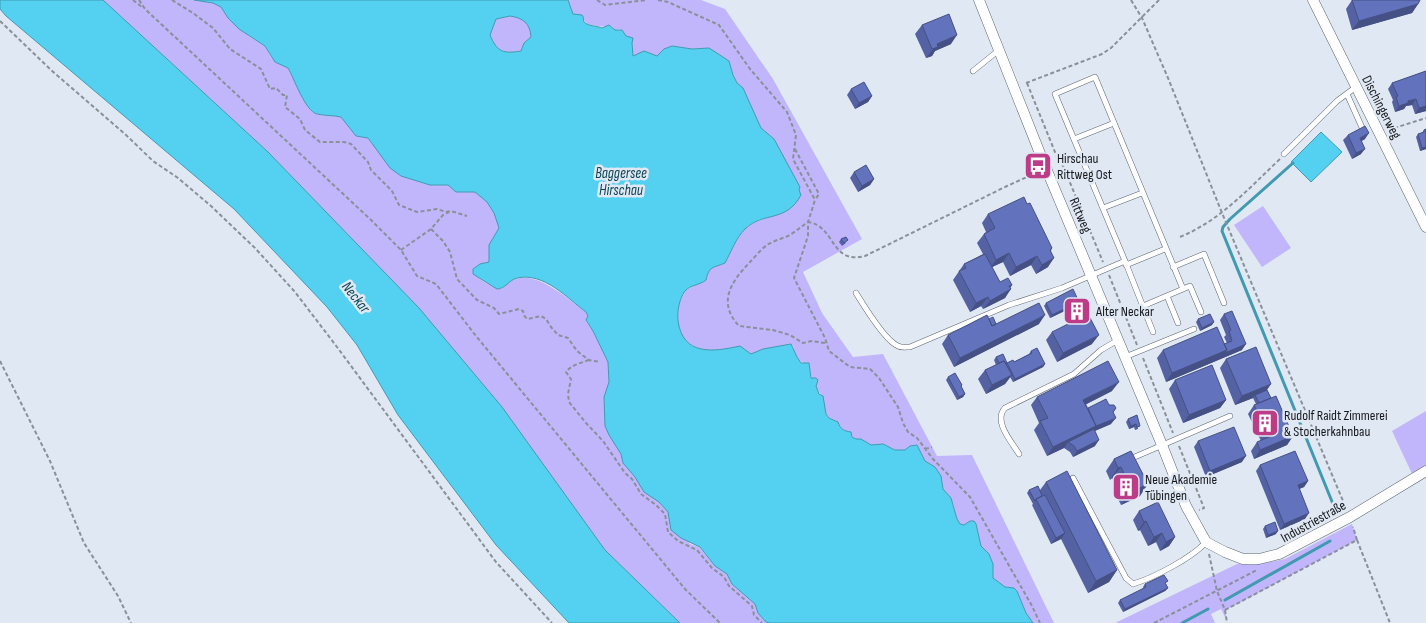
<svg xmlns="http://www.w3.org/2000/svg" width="1426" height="623" viewBox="0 0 1426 623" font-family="'Sofia Sans Condensed',sans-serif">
  <rect width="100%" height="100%" fill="#e0e8f3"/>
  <!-- green -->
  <path fill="#c1b5fc" d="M103,0H194L213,3L221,7L228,18L249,36L265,46L271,57L279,64L288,68C294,78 304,107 314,113C321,117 333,115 341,117L356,136L368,138L372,144L419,182L430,185H448L456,192H475L487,202L494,213L499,228L489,245V262L480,264L473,269C478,281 489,285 501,289C527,259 564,297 586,312L588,317L586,321L593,331L608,362L609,382L604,398L605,426L621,454L623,463L668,512L690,544L699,547L715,566L727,574L732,584L755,604L758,613L766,621L770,623H680L605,550L502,407L419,308L268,152Z
    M568,0H701L725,9L773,79L862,239L803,272L822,313L853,357L883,354L937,456L972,455L1054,623H1033L1026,613L1017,590L1010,587H1005L993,578V564L989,554L981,546L976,524L967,523L964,525L960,524L957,519L953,503L949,496L943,489L941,476L935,467L925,461L917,445L910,446L905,450H896L883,444L871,445L861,439H856L839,426L835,420C824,417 823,406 823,396C815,390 809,374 810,365C798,363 796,356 793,346L789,344L782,347L763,349L751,354L743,348L710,351L697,348L686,341L682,336L679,328L677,315L679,304L686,290L694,286L712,267L725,263L734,245L745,228L756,222L767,218L799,190L774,139L761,128L743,88L737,83L733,75L729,61L709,48L692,49L672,46L664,49L657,56L644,51L633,56L632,43L628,37L626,36L620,29L615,30L611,26C602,27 596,26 587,24L584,20L573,15Z
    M510,16C523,18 530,23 531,37L524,43L521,51C503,54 497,52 490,35L496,19Z
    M1263,206L1291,248L1262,267L1234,225Z
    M1426,411V470L1414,478L1392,431Z
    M1352,524L1357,540L1226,610V619L1221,609L1211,614L1215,623H1115L1237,564L1254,565L1285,559Z"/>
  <!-- water -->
  <path fill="#54d1f0" stroke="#419ab0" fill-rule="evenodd" d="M0,0H103L268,152L419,308L502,407L605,550L680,623H569L496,545L398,415L357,345L327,307L234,209L6,16L0,9Z
    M194,0H568L573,14L582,15C584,17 583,20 584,22C587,26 598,26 602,28L609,25L615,30H622L626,36L633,38L632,43L633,56L644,51L657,56L664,49L672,46L692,49L709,48L729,61L733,75L737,83L743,88L761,128L774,139L800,187L799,190L801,195C786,223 764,211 745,229C736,238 731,252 725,263C713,268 709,266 706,280C700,285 690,285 685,291C679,300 677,311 678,321C683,356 713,352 740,346L751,354L763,349L791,344L797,357L801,363H809L811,378H816L818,380L816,386L819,394L823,396L826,414L829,418L838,422C840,429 844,431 851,432L852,437L856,439H861L871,445L883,444L895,450H905L910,446L917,445L925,461L935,467L941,476L943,489L951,498L957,519L960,524L964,525L970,521H974L976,524L981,546L989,554L993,564V578L1005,587L1014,588L1017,591L1026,613L1033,623H770L766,622L758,613L755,604L732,584L727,574L715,566L700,547L681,538L671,530L668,512L659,502L644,492L635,477L623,463L621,454L609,435L605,426L604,397L609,382L608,362L593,331L586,320L588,316L586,312C567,298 544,272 517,278C509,280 505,289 497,289L473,274V269L480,264L489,262V245L499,228L494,213L487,202L475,192H456L448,185H430L401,176L390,168L368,138L356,136L341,117C333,115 325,116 317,114C305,111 294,78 288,68L275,62L265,46L239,29L228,18L221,7L213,3ZM510,16C523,18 530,23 531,37L524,43L521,51C503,54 497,52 490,35L496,19Z
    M1321,132L1342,152L1311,182L1291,162Z"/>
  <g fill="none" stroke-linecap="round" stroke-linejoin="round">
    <!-- stream -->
    <path stroke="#419ab0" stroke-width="3" d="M1293,163L1230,219L1223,227L1222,231L1333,504
      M1225,600L1330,541
      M1182,623L1208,609"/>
    <!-- lane casing -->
    <g stroke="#5d656e" stroke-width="6">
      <path id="lane" d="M973,71L999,50
        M1347,94L1364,132
        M1074,139L1114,123
        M1284,154L1337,101L1356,87
        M1103,208L1142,193
        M1125,261L1055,94L1095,77L1183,289L1143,306
        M1126,265L1165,249
        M1173,267L1204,254L1224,303
        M1183,289L1190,286L1201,312
        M856,293C864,306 885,341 898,346C902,348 906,347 910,347L1009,305L1062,288L1125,261L1153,332
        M1167,296L1178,323
        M1125,357L1194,329
        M1019,454C1011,441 993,421 1005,408L1074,374L1101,350L1118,340
        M1130,459L1230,416
        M1073,478L1126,578L1133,584C1153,578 1192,558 1206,542"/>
    </g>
    <!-- street casing -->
    <g stroke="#5d656e" stroke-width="11">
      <path id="street" d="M979,0L1043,161L1162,445L1186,506L1206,542L1225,552L1243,559H1259L1279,554L1350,517L1426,471
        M1313,0L1426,227"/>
    </g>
    <!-- path -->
    <path stroke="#8a9098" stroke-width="2" stroke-dasharray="4 2.5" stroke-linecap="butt" d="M133,0L143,8
      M139,0L145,9L370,219L401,250L417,276L436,284L476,336L685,589L720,623
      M172,0L193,13L213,28L230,49L261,69L270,89L276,88L283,95H287L285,107L300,119L305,130L320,142H344L351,144L368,162L371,170L392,191L399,205L417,212L437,209L446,212L451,211L467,216
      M597,0L605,5L647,0
      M658,0L668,2L719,25L750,69L787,112L796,135L793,159L815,200L808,222V236L794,278L825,338L829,351L850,367L870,369L879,378L898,407L903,423L908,432L917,438L933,459L970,497L1032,606L1040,623
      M1131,0L1142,18L1168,78L1222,213L1346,508
      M0,21L51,70L126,135L153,161L178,178L211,206L255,248L295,292L337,347L496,562L552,623
      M1026,83L1102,54L1111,48L1159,0
      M1027,83L1059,162L1061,161L1103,262
      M1388,130L1426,118
      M795,149L819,194L815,200
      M431,229L443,241L450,252L457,279L477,300L494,308L499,314L519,309L523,311L525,317L528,319L541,316L546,319L551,327L558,335L568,338L577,351L589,360L600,362
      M1180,237C1221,220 1248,189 1280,159
      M401,250L431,229L443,215L449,212
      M1109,275L1137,345
      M825,343L812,341L803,343L790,335L773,330L739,326C717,302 731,282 750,262C755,257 761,249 767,245C773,241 781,239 788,236C795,232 801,227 808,222C836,226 830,265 865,256L1007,186L1038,172
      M1143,358L1173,433
      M589,360C581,363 571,365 566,372L571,379L568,394L569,402L586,423L603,441L625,473L632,479L641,494L656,505L665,514L668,532L678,541L697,550L712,568L724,577L729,586L752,606L754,615L762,623
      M0,361L50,461L84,543L118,596L131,623
      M1179,446L1204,508L1199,510
      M925,449L932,447
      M1357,540L1390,623
      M1209,554L1217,591L1225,610L1227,623
      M1225,610L1357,540L1353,527
      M1154,623L1257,570"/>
    <!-- lane -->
    <use href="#lane" stroke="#fff" stroke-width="5"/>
    <!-- street -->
    <use href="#street" stroke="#fff" stroke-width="10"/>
  </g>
  <!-- wall -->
  <path fill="#5462a3" d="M1352,0L1418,4L1412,13L1352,30L1346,9Z
    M922,25L951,44L935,51L932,56L926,58L915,34Z
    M1426,71V111L1415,114L1412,105L1406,106L1404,109L1395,112L1392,102L1393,100L1388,89L1392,83Z
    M851,89L872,96L868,102L855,109L847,95Z
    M1426,129V149L1420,151L1416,137L1418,134L1422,133L1424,130Z
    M1348,135L1365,139L1362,141L1361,154L1352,159L1343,140Z
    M854,172L874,179L870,185L858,192L850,178Z
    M988,214L1052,248L1051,251L1048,267L1036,274L1031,265L1010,276L1003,262L992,267L1000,282L1012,285L1005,298L983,309L981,306L970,312L953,280L964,264L983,254L977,243L984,234L986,232L982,223Z
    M841,239L846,243L842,246L839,242Z
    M1079,302L1077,305L1050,318L1044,306L1046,303Z
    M1076,307L1084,311L1081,314L1077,316L1074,310Z
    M1224,314L1242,350L1166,382L1157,358L1163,350L1224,344L1227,343L1224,337L1226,335L1220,320Z
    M989,319L996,324H1039L954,367L942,344L948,335Z
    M1198,319L1212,325L1200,331L1196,322Z
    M1052,332L1092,344L1057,362L1046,340Z
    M1031,351L1045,364L1043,367L1013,382L1010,377L1005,384L986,394L978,379L985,370L996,365L994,360L996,357L1007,363L1014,362L1029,354Z
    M1226,359L1267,390L1271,398L1293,436L1287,445L1254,459L1251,451L1257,442L1261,441L1248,414L1254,405L1256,404L1253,398L1235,405L1220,368Z
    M948,377L961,386L965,394L963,397L957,400L946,380Z
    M1175,380L1226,400L1220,408L1183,423L1169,389Z
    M1112,391L1086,404L1088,408L1109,405L1116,408L1113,413L1111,424L1095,431V446L1073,457L1070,452L1064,448L1047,456L1034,430L1039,423L1031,405L1037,397Z
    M1137,415L1138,429L1135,430L1134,427L1129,429L1126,422L1128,419Z
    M1198,441L1242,462L1206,477L1194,447Z
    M1131,451L1140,496L1121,505L1117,497L1120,493L1112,478L1110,480L1106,471L1114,459Z
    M1260,465L1308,481L1304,487L1299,489L1305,519L1280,530L1256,471Z
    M1046,482L1117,570L1109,582L1088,593L1061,539L1051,544L1032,505L1033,504L1027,493L1029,490H1040Z
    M1139,511L1175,537L1169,546L1160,551L1156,542L1148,546L1140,530L1138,531L1133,520Z
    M1265,526L1276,534L1266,538L1263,529Z
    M1145,584H1166L1168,588L1165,591L1123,612L1118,603L1120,600L1144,589L1143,587Z"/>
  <!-- shaded-wall -->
  <path fill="#455084" d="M1418,4L1412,13L1352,30L1359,21Z
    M957,35L951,44L935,51L932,56L926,58L937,44Z
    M872,96L868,102L855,109L859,103Z
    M1416,99L1412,105L1406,106L1404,109L1395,112L1399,106L1408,101Z
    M1426,106V111L1415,114L1419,108Z
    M1369,133L1365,139L1356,143L1360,138Z
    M1426,147V149L1420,151L1422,148Z
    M1365,149L1361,154L1352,159L1356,153Z
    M874,179L870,185L858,192L862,186Z
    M1009,253L1003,262L990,268L996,260Z
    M1037,256L1031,265L1010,276L1016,267Z
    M1054,258L1048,267L1036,274L1042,265Z
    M1012,285L1007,291L1011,289L1005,298L983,309L990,301Z
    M988,297L981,306L970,312L976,303Z
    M1079,302L1077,305L1050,318L1052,315Z
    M1045,315L1039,324L954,367L960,358Z
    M1214,322L1212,325L1200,331L1202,328Z
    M1099,335L1092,344L1057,362L1063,353Z
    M1246,344L1242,350L1166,382L1172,373L1227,350Z
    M1045,364L1043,367L1013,382L1015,379Z
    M1012,375L1005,384L986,394L992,385Z
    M1119,382L1112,391L1077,409L1083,400Z
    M1271,384L1265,393L1255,395L1253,398L1235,405L1242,396Z
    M965,394L963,397L957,400L959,397Z
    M1226,400L1220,408L1183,423L1189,415Z
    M1116,418L1111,424L1068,442L1064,448L1047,456L1053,447L1096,426Z
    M1136,424L1134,427L1129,429L1131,426Z
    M1293,436L1287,445L1254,459L1260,450Z
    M1099,440L1095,446L1073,457L1077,451Z
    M1246,456L1242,462L1206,477L1210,471Z
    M1121,467L1112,478L1110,480L1118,468Z
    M1308,481L1304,487L1294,491L1298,485Z
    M1148,484L1140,496L1121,505L1129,493Z
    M1309,513L1305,519L1280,530L1284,524Z
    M1146,521L1140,530L1138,531L1144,522Z
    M1278,531L1276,534L1266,538L1268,535Z
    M1065,533L1061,539L1051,544L1056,538Z
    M1162,533L1156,542L1148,546L1154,537Z
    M1175,537L1169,546L1160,551L1166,542Z
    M1117,570L1109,582L1088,593L1096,581Z
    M1168,588L1165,591L1123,612L1125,609Z"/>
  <!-- building -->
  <path fill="#6272bd" stroke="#455084" d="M1352,0H1420L1418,4L1359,21Z
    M949,14L957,35L937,44L938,47L932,49L922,25Z
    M1426,71V106L1419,108L1416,99L1408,101V103L1399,106L1396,97L1398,96L1392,83Z
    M864,82L872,96L859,103L851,89Z
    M1365,126L1369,133L1360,138L1365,149L1356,153L1348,135Z
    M1426,129V147L1422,148L1418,134L1424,132V130Z
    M866,165L874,179L862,186L854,172Z
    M1024,197L1027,204L1030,203L1052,248L1050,250L1054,258L1042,265L1037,256L1016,267L1009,253L996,260L984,234L995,228L988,214Z
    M846,237L848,240L844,243L841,239Z
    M985,254L1000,282L1008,278L1012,285L1009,286L1011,289L990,301L988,297L976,303L959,271L966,268L964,264Z
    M1073,289L1079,302L1052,315L1046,303Z
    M1039,303L1045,315L960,358L948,335L987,315L992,326Z
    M1081,305L1084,311L1079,313L1076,307Z
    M1232,311L1246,344L1225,353L1227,350L1224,344L1232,341L1229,331L1231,330L1224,314Z
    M1088,314L1099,335L1063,353L1052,332Z
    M1210,314L1214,322L1202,328L1198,319Z
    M993,317L996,324L992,326L989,319Z
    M1217,327L1227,350L1172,373L1163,350Z
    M1256,347L1271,384L1242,396L1226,359Z
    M1037,348L1045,364L1015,379L1007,363L1006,364L1004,361L999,363L996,357L1003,354L1007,363L1013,360L1014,362L1032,353L1031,351Z
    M1004,361L1012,375L992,385L985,370Z
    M1108,361L1119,382L1083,400L1096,426L1053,447L1040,421L1048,418L1037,397Z
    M1212,365L1226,400L1189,415L1175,380Z
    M955,373L962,385L961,386L965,394L959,397L948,377Z
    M1267,390L1271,398L1259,403L1255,395Z
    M1276,396L1293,436L1260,450L1257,442L1269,437L1254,405Z
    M1106,399L1109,405H1114L1116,408L1113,412L1116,418L1096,426L1088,408Z
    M1137,415L1140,426L1137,427L1136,424L1131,426L1128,419Z
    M1234,427L1246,456L1210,471L1198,441Z
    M1094,429L1099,440L1077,451L1074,446L1068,442Z
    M1131,451L1148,484L1129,493L1125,486L1129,484L1121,467L1118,468L1114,459Z
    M1295,451L1308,481L1298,485L1309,513L1284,524L1260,465Z
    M1067,471L1117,570L1096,581L1046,482Z
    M1038,486L1042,496L1036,499L1035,501L1029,490Z
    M1045,495L1065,533L1056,538L1036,499Z
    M1158,502L1175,537L1166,542L1162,533L1154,537L1146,521L1144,522L1139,511Z
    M1275,522L1278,531L1268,535L1265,526Z
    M1164,575L1168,581L1165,583L1168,588L1125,609L1120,600L1146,587L1145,584Z"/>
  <!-- icons -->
  <defs>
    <g id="bus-square" transform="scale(1.4375)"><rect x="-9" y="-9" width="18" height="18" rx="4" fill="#bc3c88" stroke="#e0e8f3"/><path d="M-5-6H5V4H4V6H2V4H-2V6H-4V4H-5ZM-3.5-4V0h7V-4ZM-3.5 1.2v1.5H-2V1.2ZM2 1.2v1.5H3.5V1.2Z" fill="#fff"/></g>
    <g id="building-square" transform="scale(1.4375)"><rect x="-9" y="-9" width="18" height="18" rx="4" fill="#bc3c88" stroke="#e0e8f3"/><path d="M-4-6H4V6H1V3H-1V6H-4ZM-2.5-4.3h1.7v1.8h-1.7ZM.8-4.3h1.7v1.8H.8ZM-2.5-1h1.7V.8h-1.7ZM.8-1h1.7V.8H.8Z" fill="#fff"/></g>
  </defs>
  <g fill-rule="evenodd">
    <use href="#bus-square" x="1038" y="166"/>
    <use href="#building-square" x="1077" y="311"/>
    <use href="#building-square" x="1265" y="423"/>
    <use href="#building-square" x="1126" y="487"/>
  </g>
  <g text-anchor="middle" stroke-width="5" stroke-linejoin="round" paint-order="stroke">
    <!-- street labels -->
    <g font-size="14" fill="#15181c" stroke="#e0e8f3">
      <text transform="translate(1382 107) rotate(63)" y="5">Dischingerweg</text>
      <text transform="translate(1081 215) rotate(67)" y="5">Rittweg</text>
      <text transform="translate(1313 521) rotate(-29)" y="5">Industriestraße</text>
    </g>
    <!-- poi labels -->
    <g font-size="14" fill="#15181c" stroke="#e0e8f3" text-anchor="start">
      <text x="1057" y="163">Hirschau<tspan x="1057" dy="16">Rittweg Ost</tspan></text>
      <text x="1096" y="316">Alter Neckar</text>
      <text x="1284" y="420">Rudolf Raidt Zimmerei<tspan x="1284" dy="16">&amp; Stocherkahnbau</tspan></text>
      <text x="1145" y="484">Neue Akademie<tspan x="1145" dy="16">Tübingen</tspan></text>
    </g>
    <!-- water labels -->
    <g font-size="15" font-style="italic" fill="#094350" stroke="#e0e8f3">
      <text x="621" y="178">Baggersee<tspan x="621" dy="17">Hirschau</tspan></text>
      <text transform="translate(356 297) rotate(51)" y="5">Neckar</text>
    </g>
  </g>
</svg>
